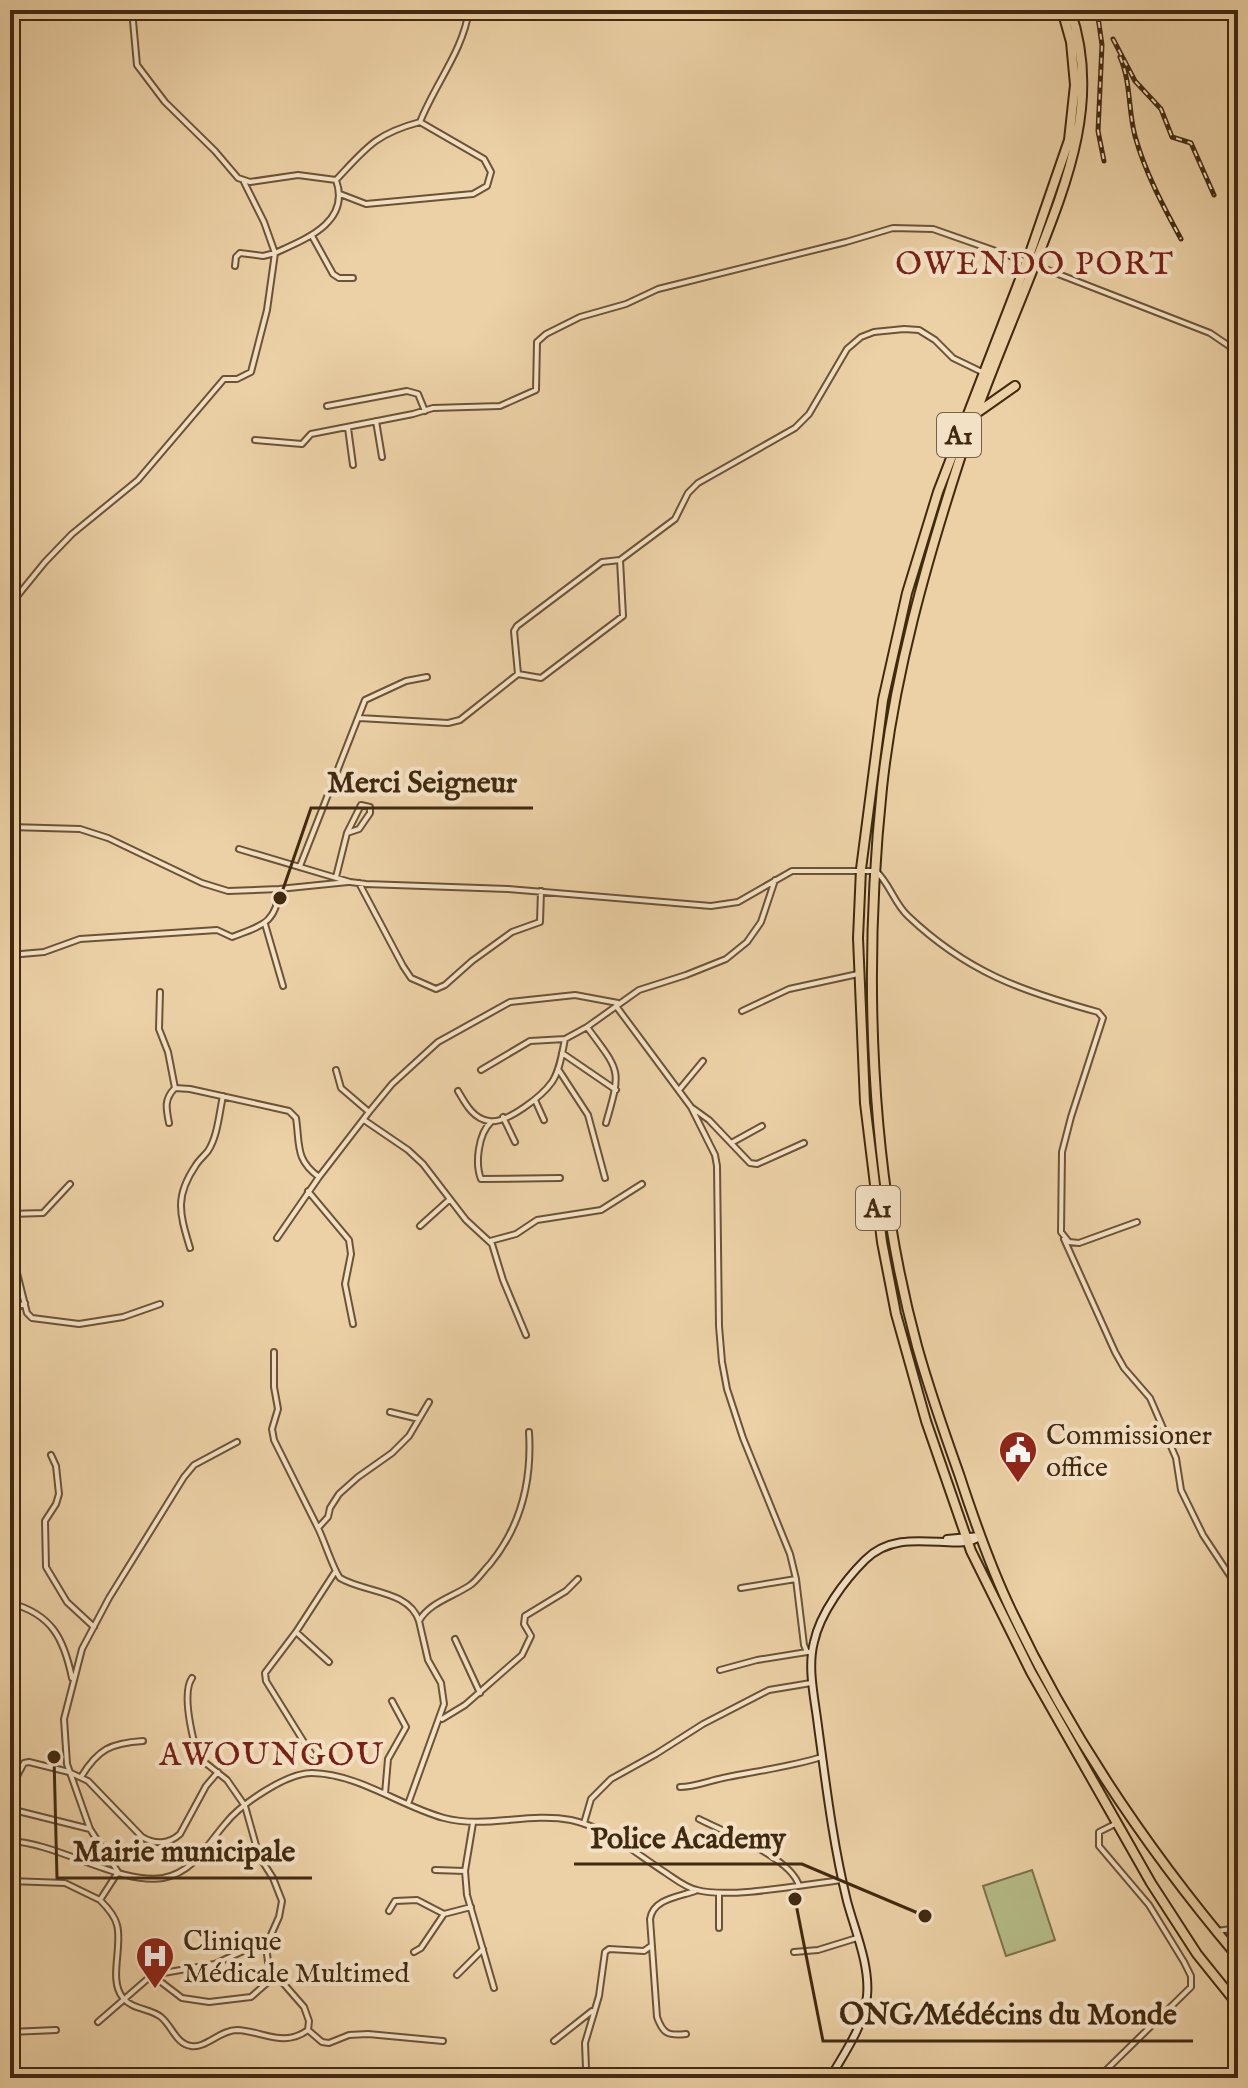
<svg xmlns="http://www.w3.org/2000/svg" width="1248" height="2088" viewBox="0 0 1248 2088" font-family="'IM FELL English',serif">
  <rect width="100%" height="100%" fill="#ecd1a6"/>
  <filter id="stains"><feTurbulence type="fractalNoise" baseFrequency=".0025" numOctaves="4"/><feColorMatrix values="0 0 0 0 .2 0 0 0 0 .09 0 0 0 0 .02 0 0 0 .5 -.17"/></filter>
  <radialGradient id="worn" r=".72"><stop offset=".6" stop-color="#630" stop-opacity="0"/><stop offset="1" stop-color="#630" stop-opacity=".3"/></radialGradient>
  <!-- green -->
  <path fill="#b6bc88" stroke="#7c724c" stroke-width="2" d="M1032,1870L1055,1940L1006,1956L983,1886Z"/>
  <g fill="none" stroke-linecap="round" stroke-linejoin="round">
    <!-- street casing -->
    <g stroke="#6c5336" stroke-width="8">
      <path id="street" d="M132,10L137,65L165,102L215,151L238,178L250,182L298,175L336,180
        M336,180C366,148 375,134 420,122C435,84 463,51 469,10
        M244,182L264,222L275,253C306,239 351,222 336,180
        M340,194L366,204L473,194L487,186L491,172L484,159L420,122
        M312,236L333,274L339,278H353
        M1035,265L1210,333L1238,352
        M327,406L407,391L418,394L425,411
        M376,421L382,457
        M348,428L353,465
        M255,440L302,444L311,434L413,414L433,408L500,406L536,390L537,342L546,334L580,317L626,304L658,289L846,242L893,228L933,229L1027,262
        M10,605L45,562L72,534L138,480L224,379H237L251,372L267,310L275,253L263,256L240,253L236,257L235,266
        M518,674L541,678L623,616L620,560
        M359,718L448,723L460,720L518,674L514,631L517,626L602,562L620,560L675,519L688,493L698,483L795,428L809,414L847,349L861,337L874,332L904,329L919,330L935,340L953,358L984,373
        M10,827L80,829L108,838L202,883L228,891L279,889L348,882
        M239,849L350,882L366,884L508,889L711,906L738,902L792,871H876C890,884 894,903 908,916C967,972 1021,991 1098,1012L1103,1018L1071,1117L1062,1152L1061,1232L1069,1242L1079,1243L1137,1222
        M300,866L365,700L406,681L427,677
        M336,877L347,833L361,805L370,807V813L359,829L347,833
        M359,883L403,966L411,978L436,989L445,985L472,961L512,932L540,922L541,891
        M265,924L283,986
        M10,955L44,952L80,939L217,930L232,937C260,926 277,924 279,889
        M160,992L159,1029L168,1052L175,1088C164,1099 166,1108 169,1123
        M616,1006L691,1107L709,1120L750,1163L757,1164L804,1143
        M742,1011L789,989L858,974
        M587,1027C620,1072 622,1068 606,1123
        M562,1053L616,1090
        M558,1069L588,1115L605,1178
        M336,1070L341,1088L369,1112
        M481,1070L530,1041L565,1039L587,1027L639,990L686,975L726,959L747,942L761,922L775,880
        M175,1088L190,1089L289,1111L296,1118C300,1145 295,1160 319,1177
        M679,1090L703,1061
        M458,1091C465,1103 473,1119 489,1121C507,1124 542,1096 552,1082C560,1070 562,1053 565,1039
        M535,1100L544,1120
        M691,1107L715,1155L717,1166L719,1326L722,1362L727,1389L743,1438L790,1554L796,1579L804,1645L807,1652H812
        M503,1117L515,1142
        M364,1120L408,1150L423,1164L466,1220L492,1244L503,1280L526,1335
        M491,1122C478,1134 475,1164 481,1179L560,1178
        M733,1142L762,1126
        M308,1191L349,1240L351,1254L345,1284L353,1324
        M10,1214L43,1213L70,1184
        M420,1226L450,1199
        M277,1238L319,1177L369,1112L392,1084L438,1042L510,1002L575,995L618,1003
        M1064,1239L1115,1352L1124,1368L1150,1398L1176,1458L1181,1490L1203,1535L1238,1588
        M490,1241L516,1234L537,1220L601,1210L642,1184
        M10,1245L27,1313L32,1318L79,1324L123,1317L160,1304
        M190,1248C180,1214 174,1197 196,1165C199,1160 204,1156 208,1151C218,1135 219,1114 223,1096
        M10,1311L25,1303
        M274,1352V1387L278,1409L272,1429L274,1440L318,1528
        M390,1412L419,1419
        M51,1455L56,1466L59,1494L56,1504L45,1521L46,1567L67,1602L94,1627
        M741,1588L796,1579
        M10,1603C52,1614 64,1639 72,1678
        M419,1621C409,1590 365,1593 340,1578C333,1569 325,1542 318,1528L328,1517L330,1508L339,1494L358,1477L392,1453L409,1436L429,1402
        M296,1632L329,1662
        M455,1639L480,1693
        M720,1670L757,1660L807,1652
        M192,1678C181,1694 193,1739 198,1757L227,1780L245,1806L259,1856L273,1878L282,1901L279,1917L266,1946L268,1962L276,1975L304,2007L309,2021L308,2030C283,2048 263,2031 237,2030C220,2030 205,2049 191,2046C176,2044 172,2026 161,2017C150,2008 133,2010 123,1998C108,1980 123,1947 117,1925C115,1916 107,1907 100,1900L118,1872L90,1829L67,1764L64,1719L82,1649L109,1598L184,1477L194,1465L237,1442
        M442,1719L465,1705L522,1655L531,1636L524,1624L525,1616L566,1591L578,1579
        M312,1755L266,1681L265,1673L296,1632L335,1572
        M81,1777C98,1749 111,1743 143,1741
        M680,1787C695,1787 708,1781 723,1778C757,1771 789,1767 822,1757
        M10,1789L24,1763L29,1762L69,1772L88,1781L142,1837C155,1845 169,1844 180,1834L206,1786L218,1772
        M385,1794L388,1759L406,1727L392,1701
        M408,1804L444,1704L441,1683L428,1660L419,1621C429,1603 452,1597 469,1586C477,1581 483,1571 490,1564C522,1525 532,1481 529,1432
        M10,1809L90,1829
        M699,1819C724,1832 792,1858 799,1886
        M584,1823L591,1799L611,1779L656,1754L703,1724L769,1690L811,1683
        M10,1841C58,1843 120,1885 163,1878C194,1872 206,1846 225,1824C241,1804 286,1773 312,1773C359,1774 400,1806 444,1818C486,1829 528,1812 571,1820C608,1828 635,1853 666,1873C675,1879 686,1888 697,1890C730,1899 807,1884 842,1880
        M435,1870L465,1871L473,1823
        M465,1871L467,1895L494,1988
        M10,1881L65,1883L100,1900
        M389,1911L395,1901L417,1900L444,1914
        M719,1928V1893
        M1217,1931L1238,1928
        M414,1952L421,1948L444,1914L471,1907
        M794,1952L818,1950L857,1938
        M1237,1953L1238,1942
        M152,1975L215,1964L269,1939
        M457,1975L483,1949
        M98,2022L152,1975L182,1998L209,2002L251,1997L276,1975
        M308,2030L322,2042L329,2043L349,2035L368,2034L443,2041
        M10,2032L56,2030
        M686,2034C668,2036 663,2034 657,2017L650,1919C653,1899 678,1897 695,1891
        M554,2041L592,2011
        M586,2068L585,2043L599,1996L605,1952L609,1949L644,1951L651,1946
        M1098,2078L1191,1987V1976L1184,1962L1149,1905L1099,1846V1832L1117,1823"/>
    </g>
    <!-- secondary casing -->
    <g stroke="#412910" stroke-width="10">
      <path id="secondary" d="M947,1539L980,1536
        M830,2078C845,2052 864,2026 867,1996C870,1965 855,1931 847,1901C833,1844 826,1785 818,1726C815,1700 807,1668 814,1642C820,1613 845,1580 865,1560C902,1523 959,1555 980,1536"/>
    </g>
    <!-- highway casing -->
    <g stroke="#412910" stroke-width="12">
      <path id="highway" d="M1062,10L1071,42L1075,85L1069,140L1029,256L938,492L907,593L883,700L861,869L858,938L865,1103L882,1242L896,1314L926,1421L971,1551L1031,1672L1151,1883L1197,1954L1238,2005
        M1070,10C1101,97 1068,180 1036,261C1011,325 983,389 961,455C926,563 894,675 882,788C863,969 869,1170 917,1346C929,1389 944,1432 959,1474C974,1520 990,1566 1011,1610C1070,1735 1149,1852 1238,1957
        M978,412L1015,386"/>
    </g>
    <!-- street -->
    <use href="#street" stroke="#f3e1c5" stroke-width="4"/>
    <!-- secondary -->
    <use href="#secondary" stroke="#f3e1c5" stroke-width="6"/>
    <!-- highway -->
    <use href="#highway" stroke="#ecd1a6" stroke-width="8"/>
    <!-- rail casing -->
    <g stroke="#412910" stroke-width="5">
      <path id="rail" d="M1097,10L1102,45L1098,131L1104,161
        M1113,39L1135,81L1161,109L1172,137L1191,143L1214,195
        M1120,57C1131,82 1128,110 1135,136C1145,172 1163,206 1181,239"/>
    </g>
    <!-- rail -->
    <use href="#rail" stroke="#f3e1c5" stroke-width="2" stroke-dasharray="6" stroke-linecap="butt"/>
  </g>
  <!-- icons -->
  <defs>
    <g id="civic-pin" transform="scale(2)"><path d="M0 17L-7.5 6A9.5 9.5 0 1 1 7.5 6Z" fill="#8f2418" stroke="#f3e1c5"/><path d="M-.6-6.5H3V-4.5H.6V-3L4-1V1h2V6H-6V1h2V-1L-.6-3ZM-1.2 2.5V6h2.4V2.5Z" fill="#fff"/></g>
    <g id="hospital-pin" transform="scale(2)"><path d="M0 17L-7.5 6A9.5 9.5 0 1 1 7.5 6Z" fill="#8f2418" stroke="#f3e1c5"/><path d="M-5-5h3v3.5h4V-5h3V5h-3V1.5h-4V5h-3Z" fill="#fff"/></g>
  </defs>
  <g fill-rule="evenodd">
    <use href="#civic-pin" x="1018" y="1450"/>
    <use href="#hospital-pin" x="155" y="1956"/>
  </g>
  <g text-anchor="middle" stroke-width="8" stroke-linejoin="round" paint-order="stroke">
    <!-- shield labels -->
    <g fill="#f3e1c5" stroke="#766046" stroke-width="2">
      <rect x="937" y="413" width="44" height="44" rx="6"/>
      <rect x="856" y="1186" width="44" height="44" rx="6"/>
    </g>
    <g font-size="26" font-weight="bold" fill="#412910">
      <text x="959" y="444">A1</text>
      <text x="878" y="1217">A1</text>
    </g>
    <!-- poi labels -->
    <g font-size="28" fill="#412910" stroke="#f3e1c5" text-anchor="start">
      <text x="1046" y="1444">Commissioner<tspan x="1046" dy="32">office</tspan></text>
      <text x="183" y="1950">Clinique<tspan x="183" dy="32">Médicale Multimed</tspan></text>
    </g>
    <!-- quarter labels -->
    <g font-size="32" letter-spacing="2" fill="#7a1f14" stroke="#f3e1c5">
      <text x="1035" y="274">OWENDO PORT</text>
      <text x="272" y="1765">AWOUNGOU</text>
    </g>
  </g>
  <!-- callouts -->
  <path fill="none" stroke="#412910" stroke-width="3" d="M280 898L311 808H533M925 1916L802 1864H574M54 1757L57 1878H312M795 1899L823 2041H1193"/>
  <g fill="#412910" stroke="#f3e1c5" stroke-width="3">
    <circle cx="280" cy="898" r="8"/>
    <circle cx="925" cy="1916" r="8"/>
    <circle cx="54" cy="1757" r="8"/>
    <circle cx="795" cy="1899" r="8"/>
  </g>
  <g font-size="30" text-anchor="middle" font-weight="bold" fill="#412910" stroke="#f3e1c5" stroke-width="8" stroke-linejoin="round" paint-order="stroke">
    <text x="422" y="792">Merci Seigneur</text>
    <text x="688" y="1848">Police Academy</text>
    <text x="184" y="1861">Mairie municipale</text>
    <text x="1008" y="2024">ONG/Médécins du Monde</text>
  </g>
  <!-- margin -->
  <rect width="1248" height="2088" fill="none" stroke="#ecd1a6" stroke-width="40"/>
  <rect x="12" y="12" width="1224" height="2064" fill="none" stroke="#412910" stroke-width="4"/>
  <rect x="20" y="20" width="1208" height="2048" fill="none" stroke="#412910" stroke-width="2"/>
  <rect width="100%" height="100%" filter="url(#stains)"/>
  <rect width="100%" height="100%" fill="url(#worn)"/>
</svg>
